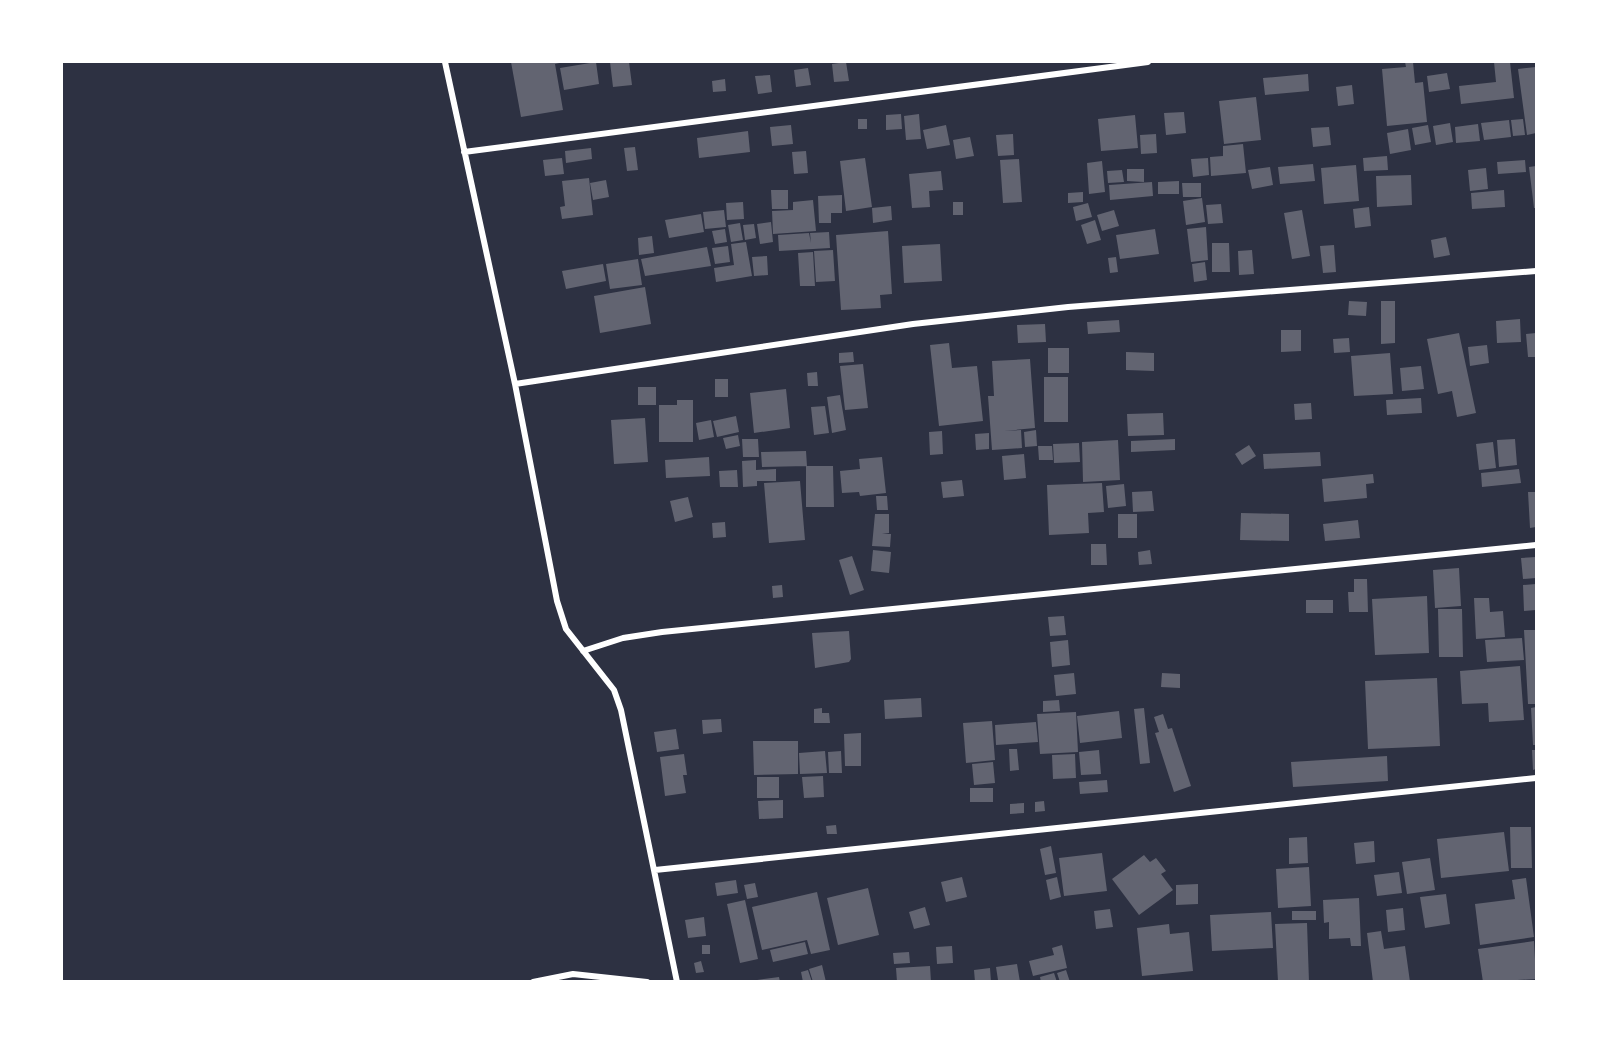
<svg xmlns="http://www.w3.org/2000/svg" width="1598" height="1043" viewBox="0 0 1598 1043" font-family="Barlow,sans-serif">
  <rect width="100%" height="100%" fill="#2d3142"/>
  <!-- building -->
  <path fill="#626471" d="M511,62H564L555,64L563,110L521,117Z
    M596,62L599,84L564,90L560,68Z
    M610,62H629L632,85L613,87Z
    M846,62L849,81L834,82L832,64Z
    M1405,62H1413L1415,83L1423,82L1427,122L1387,126L1382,69L1406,67Z
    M1494,62H1510L1514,98L1461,104L1459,86L1496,82Z
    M1536,67V133L1527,135L1518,69Z
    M808,68L811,85L796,87L794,70Z
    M1447,73L1450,89L1429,92L1427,76Z
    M1308,74L1309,91L1265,95L1263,78Z
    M770,75L772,92L758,94L755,76Z
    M725,79L726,91L713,92L712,81Z
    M1352,85L1354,104L1338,106L1336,87Z
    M1256,97L1261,140L1224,144L1219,101Z
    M1184,112L1186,133L1166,135L1164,113Z
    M901,114L902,129L886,130V115Z
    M919,114L921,139L906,140L904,116Z
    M1135,115L1138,148L1101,151L1098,119Z
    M858,119H867V129H858Z
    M1523,119L1525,135L1513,136L1511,120Z
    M1509,120L1511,137L1484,140L1481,123Z
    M1450,123L1453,142L1436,145L1433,126Z
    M1478,124L1480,141L1456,143L1455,127Z
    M791,125L793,144L772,146L770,127Z
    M946,125L950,145L927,149L923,130Z
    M1428,125L1431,142L1415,145L1412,128Z
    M1329,127L1331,145L1313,147L1311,128Z
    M1408,129L1411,150L1390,154L1387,133Z
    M748,131L750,152L699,158L697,138Z
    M1013,134L1014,155L998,156L996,135Z
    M1156,134L1157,153L1141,154L1140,135Z
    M970,137L974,156L956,159L953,140Z
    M1243,144L1246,173L1211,176L1210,157L1223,156V146Z
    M635,147L638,170L627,171L624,148Z
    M591,148L592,159L566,163L565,151Z
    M806,151L808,173L794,174L792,152Z
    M1387,156L1388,170L1364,171L1363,158Z
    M562,158L564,174L545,176L543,160Z
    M865,158L872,207L846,211L840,161Z
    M1208,158L1209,175L1193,177L1191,159Z
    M1019,159L1022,202L1003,203L1000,160Z
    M1525,160L1526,172L1498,174L1497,162Z
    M1102,161L1105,192L1089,194L1087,163Z
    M1313,164L1315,181L1280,184L1278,167Z
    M1356,165L1359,201L1324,204L1321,168Z
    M1536,166V208H1534L1529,167Z
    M1270,167L1273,185L1252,189L1248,170Z
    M1486,168L1488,189L1470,191L1468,170Z
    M1127,169H1144V182L1127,181Z
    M1122,170L1124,182L1108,183L1107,171Z
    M941,171L943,190L929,191L930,207L912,208L909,174Z
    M1411,175L1412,205L1377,207L1376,176Z
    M589,178L593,215L562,219L560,207L565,206L562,181Z
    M606,180L609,197L593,200L590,183Z
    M1179,181V194H1158V182Z
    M1152,182L1153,196L1110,200L1109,185Z
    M1182,183H1201V197H1183Z
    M771,190H788V209H772Z
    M1504,190L1505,207L1472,209L1471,193Z
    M1083,192V202L1068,203V193Z
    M842,195V213H831V223H819L818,196Z
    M1202,198L1205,222L1186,225L1183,201Z
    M813,200L816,231L773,234L772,211L793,210V202Z
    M743,202L744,219L727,220L726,203Z
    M953,202H963V215H953Z
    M1088,203L1092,217L1076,221L1073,207Z
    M1221,204L1223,223L1208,224L1206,205Z
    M891,206L892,220L873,223L872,208Z
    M1369,207L1371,226L1355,228L1353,209Z
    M724,210L726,227L705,229L703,212Z
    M1114,210L1119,226L1102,231L1097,215Z
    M1302,210L1310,256L1292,259L1284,213Z
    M701,214L704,232L669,238L665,220Z
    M1095,220L1101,240L1087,244L1081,225Z
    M771,222L773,242L760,244L757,224Z
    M740,223L743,240L731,242L728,225Z
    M754,224L756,238L745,240L743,225Z
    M1206,227L1208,260L1191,262L1187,229Z
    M725,229L727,242L715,244L712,231Z
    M1155,229L1159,254L1120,259L1116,235Z
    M888,231L892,294L880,295L881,308L841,310L836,235Z
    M829,232L830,248L779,251L778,235L809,233L811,243L810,233Z
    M652,236L654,253L639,255L638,238Z
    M1446,237L1450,255L1434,258L1431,240Z
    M746,242L752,276L716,282L714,268L734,265L731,244Z
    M1212,243H1229L1230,272H1212Z
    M940,244L942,281L904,283L902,246Z
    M1334,245L1336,272L1323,273L1320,246Z
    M728,246L730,262L715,264L712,248Z
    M707,247L711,266L645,276L641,259Z
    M833,250L835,281L816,282L814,251Z
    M1252,250L1254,274L1239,275L1238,251Z
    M813,252L815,286H800L798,253Z
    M767,256L768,275L754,276L752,257Z
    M1116,257L1118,272L1110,273L1108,258Z
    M638,259L642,285L610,289L606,264Z
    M1205,262L1207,280L1194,282L1192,264Z
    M603,264L606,281L566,289L562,271Z
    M645,287L651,324L600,333L594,296Z
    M1349,301L1367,302L1366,316L1348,315Z
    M1381,301H1395V343L1381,344Z
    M1520,319L1521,342L1497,343L1496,321Z
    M1119,320L1120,332L1088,334L1087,322Z
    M1045,324L1046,342L1018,343L1017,325Z
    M1281,330H1301V351L1281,352Z
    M1459,333L1476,413L1457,417L1452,391L1438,394L1427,339Z
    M1536,333V357H1528L1526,334Z
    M1349,338L1350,352L1334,353L1333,339Z
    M949,343L952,368L977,366L983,421L939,426L930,345Z
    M1487,345L1489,363L1470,366L1468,347Z
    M1048,348H1069V373H1048Z
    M853,352L854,362L839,363V353Z
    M1126,352L1154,353V371L1126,370Z
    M1390,353L1393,394L1354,396L1351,356Z
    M1030,359L1035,428L1004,431L1021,430L1022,448L992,450L988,396H994L992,361Z
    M863,364L868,408L845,410L840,366Z
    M1421,366L1424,389L1402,391L1400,368Z
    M817,372L818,386H808L807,373Z
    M1044,377H1068V422H1044Z
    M715,379H728V397H715Z
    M638,387H656V405H638Z
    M786,389L790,428L754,433L750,393Z
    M840,395L846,430L832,433L827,397Z
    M1421,398L1422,413L1387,415L1386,400Z
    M677,400H693V442H659V405H677Z
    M1311,403L1312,419L1295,420L1294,404Z
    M825,406L829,433L814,435L811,407Z
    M1163,413L1164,435L1128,436L1127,414Z
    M736,416L739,432L717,437L713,421Z
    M645,418L648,462L614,464L611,420Z
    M711,420L714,437L699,440L696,423Z
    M1036,430L1037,446L1025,447L1024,432Z
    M942,431L943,454L930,455L929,432Z
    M989,433V449L976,450L975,434Z
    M738,435L740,446L726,449L723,438Z
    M742,439H758L759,457H743Z
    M1175,439V450L1131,452V441Z
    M1515,439L1517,465L1499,467L1497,440Z
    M1118,440L1120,480L1083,482L1082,442Z
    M1493,442L1496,468L1479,470L1476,444Z
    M1079,443L1080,462L1054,463L1053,444Z
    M1249,445L1256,456L1242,465L1235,454Z
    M1038,446H1052L1053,460H1039Z
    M806,451L807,466L762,467L761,452Z
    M1320,452L1321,466L1264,469L1263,454Z
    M1024,454L1026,478L1004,480L1002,456Z
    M709,457L710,476L666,478L665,460Z
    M882,457L886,493L860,496L859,492L842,493L840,471L860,469L859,459Z
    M756,460V470L776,469V481H757V486L743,487L742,461Z
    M806,466H833L834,507H806Z
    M1519,469L1521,483L1482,487L1481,473Z
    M737,470L738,487H720L719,471Z
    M1373,474L1374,483L1366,484L1367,498L1324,502L1322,479Z
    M962,480L964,496L943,498L941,482Z
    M800,481L805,540L769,543L764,483Z
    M1102,483L1104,512L1088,513L1089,533L1049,535L1047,485Z
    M1124,484L1126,506L1108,508L1106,486Z
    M1152,491L1154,511L1133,512L1132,492Z
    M1528,492H1536V527L1530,528Z
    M876,496H887L888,510H877Z
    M688,497L693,517L675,522L670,501Z
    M1241,513L1289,514V541L1240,540Z
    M875,514H889V533L882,534H891L890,547L872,546Z
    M1118,514H1137V538H1118Z
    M1358,520L1360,538L1325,541L1323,524Z
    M725,522L726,537L713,538L712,523Z
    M1091,544H1106L1107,565H1091Z
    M873,550L891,552L889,573L871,571Z
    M1150,550L1152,564L1139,565L1138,552Z
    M852,556L864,590L850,595L839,560Z
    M1536,557V578L1523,579L1521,558Z
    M1459,568L1461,606L1435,608L1433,570Z
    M1354,579H1367L1368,612H1349L1348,592H1354Z
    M1536,584V610L1524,611L1523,585Z
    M782,585L783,597L773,598L772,586Z
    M1427,596L1429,653L1375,655L1372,599Z
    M1474,598H1489L1490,612L1503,611L1505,637L1476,639Z
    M1306,600H1333V613H1306Z
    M1438,609H1462L1463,657H1439Z
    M1064,616L1066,635L1050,636L1048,617Z
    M1524,630H1536V704H1528Z
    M849,631L851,659L849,662L815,668L812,633Z
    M1522,638L1524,660L1487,662L1485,640Z
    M1068,640L1070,665L1052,667L1050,642Z
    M1520,666L1524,720L1489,722L1488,703L1462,704L1460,671Z
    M1074,673L1076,694L1056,696L1054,675Z
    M1162,673L1180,674V688L1161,687Z
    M1437,678L1440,746L1368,749L1365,681Z
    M921,698L922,717L885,719L884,700Z
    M1059,700L1060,711L1043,712V701Z
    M1536,707V745H1533L1531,708Z
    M822,708V713H829L830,723H814V709Z
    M1144,708L1150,763L1140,764L1134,709Z
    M1119,711L1122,738L1080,743L1077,716Z
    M1076,712L1078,752L1040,754L1037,714Z
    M1163,714L1168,729L1172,728L1191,786L1174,792L1155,733L1159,732L1154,717Z
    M721,719L722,732L703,734L702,720Z
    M992,721L995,760L966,763L963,723Z
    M1036,722L1038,742L996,745L995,725Z
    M676,729L679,749L657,752L654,732Z
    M861,733V766H845L844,734Z
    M753,741H798V774L754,775Z
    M1009,749H1017L1019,770L1010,771Z
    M1099,750L1101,774L1081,775L1079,752Z
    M1532,750H1536V769L1533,770Z
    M825,751L827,773L800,774L799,753Z
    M841,751L842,773H829L828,752Z
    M684,754L687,775H683L686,793L665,796L660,757Z
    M1075,754L1076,778L1053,779L1052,755Z
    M1387,756L1388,781L1293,787L1291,762Z
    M993,762L995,783L974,785L972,764Z
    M823,776L824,797L804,798L802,777Z
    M757,777H779V798H757Z
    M1107,780L1108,792L1080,794L1079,782Z
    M970,788H993V802H970Z
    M783,800V818L759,819L758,801Z
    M1044,801L1045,811L1035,812V802Z
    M1024,803V813L1010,814V804Z
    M836,825L837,834H827L826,826Z
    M1510,827H1531L1532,868H1511Z
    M1504,832L1509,871L1441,878L1437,839Z
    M1307,837L1308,863L1289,864V838Z
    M1374,841L1375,862L1356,864L1354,843Z
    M1051,846L1056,873L1045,875L1040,849Z
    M1102,853L1107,891L1064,896L1059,858Z
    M1144,855L1150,862L1156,858L1166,871L1161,874L1173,890L1139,915L1112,879Z
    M1430,858L1435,890L1407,894L1402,862Z
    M1309,867L1311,906L1278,908L1276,869Z
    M1399,872L1402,893L1377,896L1374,875Z
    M962,877L967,897L946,902L941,882Z
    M1057,877L1061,897L1050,900L1046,880Z
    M1526,878L1534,937L1480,945L1475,904L1515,899L1512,880Z
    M736,880L738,893L717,896L715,883Z
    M755,883L758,897L747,899L744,885Z
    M1198,884V904L1176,905V885Z
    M868,888L879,935L838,945L827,898Z
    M817,892L830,950L811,954L807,940L762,950L752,907Z
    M1446,894L1450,924L1425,928L1420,897Z
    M1359,898L1361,946H1351L1350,938L1329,939V922L1324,923L1323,900Z
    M745,900L758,959L740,963L727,904Z
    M925,907L930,925L914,929L909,912Z
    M1403,908L1405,930L1388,932L1386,910Z
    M1110,909L1113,927L1096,929L1094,911Z
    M1292,911H1316V920H1292Z
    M1271,912L1273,948L1212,951L1210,915Z
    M704,917L706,936L688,938L685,920Z
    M1307,923L1309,982H1278L1275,924Z
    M1169,924L1170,934L1189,932L1193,971L1142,976L1137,928Z
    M1381,931L1384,949L1405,946L1410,982H1373L1367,933Z
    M1534,941L1536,979L1483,982L1478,949Z
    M805,942L808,954L773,962L770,950Z
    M702,945H710V954H702Z
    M1062,945L1067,968L1033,976L1029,961L1054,955L1052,948Z
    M952,946L953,963L937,964L936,947Z
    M909,952L910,963L894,964L893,953Z
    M701,961L704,972L696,973L694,963Z
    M1017,964L1020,982L998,980L996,967Z
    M822,965L826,982H813L809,969Z
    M930,966L931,982H897L896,968Z
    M990,968L991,982H975L974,970Z
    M808,970L812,982H803L801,972Z
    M1066,970L1070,982H1060L1057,973Z
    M1054,973L1057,982H1041L1040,977Z
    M779,977L780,982H757V980Z"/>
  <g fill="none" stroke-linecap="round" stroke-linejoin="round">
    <!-- minor -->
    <path stroke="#fff" stroke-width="6" d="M445,62L515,384L557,601L566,629L614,690L621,710L677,982
      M464,152L1148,62
      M515,384L913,324L1068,307L1536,271
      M583,651L623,638L662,632L1536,545
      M655,870L1536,778
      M533,982L573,974L647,982"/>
  </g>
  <!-- border -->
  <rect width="1598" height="1043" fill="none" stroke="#ffffff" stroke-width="126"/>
</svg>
